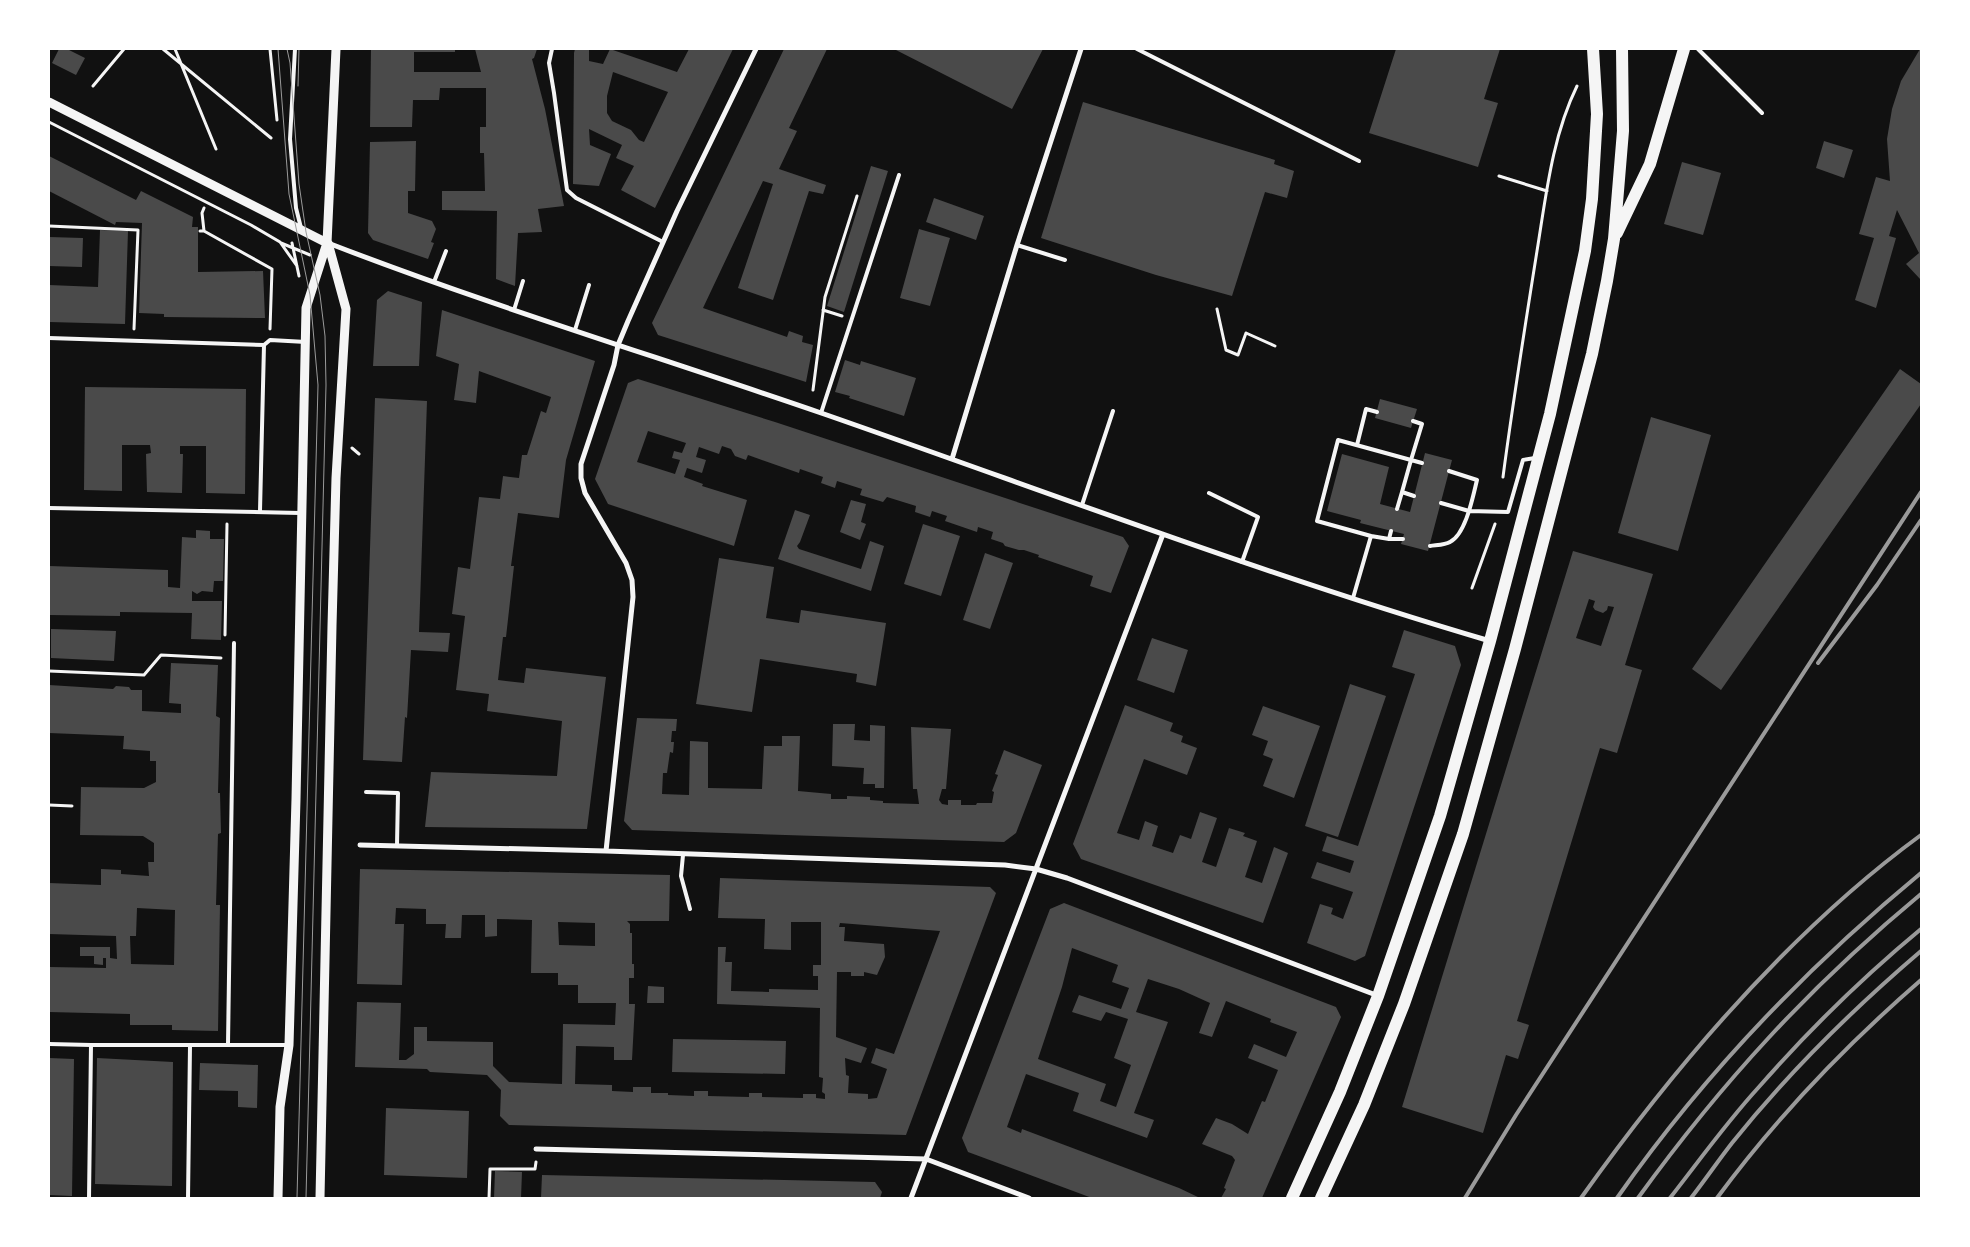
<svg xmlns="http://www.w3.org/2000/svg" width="1970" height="1247" viewBox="0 0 1970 1247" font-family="Cabin,sans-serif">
  <rect width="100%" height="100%" fill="#111"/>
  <!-- building -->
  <path fill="#4a4a4a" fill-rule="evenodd" d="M59,49H67L85,58L76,75L52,63Z
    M371,49H455V52H414V72H481L475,49H537L534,58L532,59L545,109L564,206L538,209L542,232L518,233L515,286L496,279L497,211L442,210V191H485L484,153H480V127H486V88H440L439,100H413L412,127H370Z
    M575,49H589V61L603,64L610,49L677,72L689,49H733L655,208L621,190L634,166L616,158L622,145L589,129L590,145L611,154L599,186L573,184L574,53ZM613,72L668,92L644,142L639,140L631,130L612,121L607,113V96Z
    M784,49H827L789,128L797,131L779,169L826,185L823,194L809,191L773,300L738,288L773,184L763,181L703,308L787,337L789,331L803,336L802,342L813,345L806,382L658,335L652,323Z
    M894,49H1043L1012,109Z
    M1396,49H1500L1484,99L1498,103L1478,167L1369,133Z
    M1920,49H1921V280L1906,264L1919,253L1897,210L1889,236L1896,238L1876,308L1855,300L1874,238L1859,234L1876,177L1890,181L1887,139L1892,109L1901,81Z
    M1083,102L1275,160L1274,164L1294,171L1287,198L1265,192L1232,296L1156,275L1041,238Z
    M416,141L415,191H408V213L432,221L436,229L431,242L434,243L428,259L373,240L368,233L370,142Z
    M1824,141L1853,150L1844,178L1816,168Z
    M49,156L136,200L141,191L193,217L192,227H198V272L263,271L265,318L164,317V314L139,313L142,223L116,222L115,225L49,191Z
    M1682,162L1721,173L1703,235L1664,224Z
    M871,166L888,171L844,312L827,306Z
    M934,198L984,216L976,240L926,222Z
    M919,229L950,238L930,306L900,298Z
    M100,230L128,231L125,324L49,322V285L98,287Z
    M49,237L83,238L82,267L49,266Z
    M388,291L422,302L419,366H373L377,300Z
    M442,310L595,361L566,460L559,518L518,513L511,566H514L506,637H503L498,680L524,683L526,668L606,677L587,829L425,827L431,772L557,776L562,721L487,711L489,694L456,690L465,616L452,614L458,567L470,569L479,497L500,499L503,476L519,478L522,455H527L541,411L546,413L551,397L479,371L476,403L454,400L459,364L436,356Z
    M845,360L860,365L861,361L916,378L904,416L849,398L850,396L835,392Z
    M1900,369L1921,384V404L1721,690L1692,669Z
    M638,379L775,422L1123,537L1129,546L1111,593L1090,586L1093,576L1038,557L1039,555L1024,550H1019L1005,546L1003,543L991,539L993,532L978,527L977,532L945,521L947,516L932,511L930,517L915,512L916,506L887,497L883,502L860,495L862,489L837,481L835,488L821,483L823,477L800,469L799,473L748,455L746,460L735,456L731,449L722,446L719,454L699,447L696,457L706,460L702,473L687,468L684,477L703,484L702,486L747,500L734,546L608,504L595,479L628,383ZM648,431L686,443L682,453L674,451L672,458L680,460L675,474L637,462Z
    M85,387L246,389L245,494L206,493V446H180V454H183L182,493L147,492L146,454L151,453L150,445H122V491L84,490Z
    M375,398L427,401L419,632L450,633L448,652L411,650L407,718L405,717L402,762L363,760Z
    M1380,399L1417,409L1411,428L1375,418Z
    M1651,417L1711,435L1678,551L1618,533Z
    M1425,453L1452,460L1428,551L1401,544L1404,534L1360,523L1361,520L1327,511L1342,454L1389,467L1380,504L1410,512Z
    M851,500L866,504L861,522L866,524L860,540L840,532Z
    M795,510L810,515L800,542L797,546L799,549L861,569L870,541L884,546L871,591L778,559Z
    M923,524L960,536L941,596L904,584Z
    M196,530L210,531V539H224L223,581H214L213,592L202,591L197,594L192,591V608V601H222L221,640L191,639L192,613L120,612V616L49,615V566L168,570V587L180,588L182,537L196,538Z
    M1573,551L1653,574L1625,665L1642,670L1617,753L1600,748L1517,1021L1529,1025L1518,1059L1506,1055L1483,1133L1402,1107ZM1589,599L1595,601L1593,607L1595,610L1603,613L1607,610L1608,606L1614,607L1601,646L1576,638Z
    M985,553L1013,563L990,629L963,620Z
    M719,558L774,567L766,618L799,623L801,610L886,623L876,686L856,682L857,674L760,659L752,712L696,704Z
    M51,629L116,631L114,661L51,658Z
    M1404,630L1455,646L1461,665L1365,956L1355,961L1307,943L1320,904L1333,908L1331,914L1343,919L1353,892L1311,878L1317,862L1350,873L1354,861L1322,851L1327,836L1358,846L1415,674L1392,667Z
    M1152,638L1188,650L1174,693L1137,680Z
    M171,663L218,665L216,716L220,718L218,793H220L221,833L218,834L216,905H220L218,1031L172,1030V1025H130V1014L49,1012V967L106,968V958H103V965L94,964V956H80V947H110V958L117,959L116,936L49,934V883L101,885V869L121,870V874L149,876L148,862H154V843L143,836L80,835L81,787L144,788L156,782V761H150V751L123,749L124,736L49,733V685L113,689L116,686L129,687L131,690H142V711L181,713V704L169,703ZM137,908L175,910L174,965L131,964L130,936H136Z
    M1350,684L1386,696L1338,837L1305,826Z
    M1125,705L1173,723L1170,731L1183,736L1181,742L1197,748L1187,775L1144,759L1117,833L1139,840L1145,821L1158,826L1152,846L1173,853L1180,835L1191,839L1200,812L1217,818L1202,862L1216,867L1229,828L1245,833L1243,836L1257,841L1245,877L1262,883L1274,847L1288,853L1263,923L1081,859L1073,844Z
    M1263,706L1320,726L1294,798L1263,786L1273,759L1263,755L1268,741L1252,735Z
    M637,718L677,719L676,731H672L671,742H674L673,753L670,752L667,773H663L662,794L689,795L690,741L708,742V788L762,789L764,746H782V736H800L798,791L831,794V799H847V796L870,797V800L883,801V803L919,804L917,789H913L911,727L951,729L946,789H942L939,800L942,804L948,805V800H961V805H976L977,803H992L994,792L992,791L998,775L995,774L1004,750L1042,765L1016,833L1004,842L632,830L624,821Z
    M833,724H855L854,740L870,741V725L885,726L884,788H875V784H863L864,768L832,766Z
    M360,869L670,875L669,921H627L630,924V933H632V964H634V978H629V1004H635L632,1060H614V1047L576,1046L575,1084L612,1085V1091L633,1092V1087H651V1093H668V1095L694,1096V1091H708V1096L749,1097V1093H762V1097L803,1098V1094H816V1098L825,1099V1094L822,1092L823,1078L819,1077L820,1008L717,1004L718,947H726L725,962H732L731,991L769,992V989L818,990V976H813V965H821V922H791V950L764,949L765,919L718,918L720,878L990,887L996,893L906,1135L509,1125L500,1116L501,1090L487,1075L430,1072L427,1069L355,1067L357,1002L401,1003L399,1060H406L414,1054V1027H427V1041L493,1042V1066L509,1082L562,1084L563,1024L615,1025L616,1003H578V985H558V973H531L532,920L497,919V936L485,937V915H462L461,938H445L446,924H426V909L396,908L395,924H404L402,985L357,984ZM558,922L595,923V946L559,945ZM840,923L940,931L894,1054L876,1048L871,1063L887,1069L877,1098L868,1099V1094L848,1093L849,1076L846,1075L845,1058L861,1063L867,1048L836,1037L837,972H851V976H864V972L877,975L885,957L884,944L844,941L845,927H839Z
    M1064,903L1336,1007L1341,1017L1262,1198H1221L1226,1189L1224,1188L1235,1160L1232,1156L1202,1144L1216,1118L1232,1124L1248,1134L1262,1101L1265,1102L1278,1070L1248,1058L1254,1044L1286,1057L1297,1032L1270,1022L1271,1019L1226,1001L1212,1037L1199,1033L1210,1003L1179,989L1148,979L1136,1012L1168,1022L1134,1113L1154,1120L1147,1138L1073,1111L1079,1093L1026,1074L1007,1127L1021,1133L1022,1129L1179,1188L1200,1198H1092L968,1152L962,1138L1050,909ZM1072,948L1118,965L1112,982L1129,988L1121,1009L1079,995L1072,1012L1101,1021L1106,1012L1128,1019L1114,1058L1131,1065L1116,1107L1100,1101L1106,1084L1038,1059L1062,987Z
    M648,986L664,987V1003H647Z
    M673,1039L786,1041L785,1074L672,1072Z
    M49,1058L74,1059L72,1196L49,1195Z
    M97,1058L173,1062L172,1186L95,1184Z
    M200,1063L258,1065L257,1108L238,1107V1091L199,1090Z
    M386,1108L469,1111L467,1178L384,1175Z
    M495,1171L522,1172L521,1198H494Z
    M542,1175L875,1182L882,1192L880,1198H541Z"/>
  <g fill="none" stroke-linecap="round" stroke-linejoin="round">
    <!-- path -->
    <path stroke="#f5f5f5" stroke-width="3" d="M163,49L271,138
      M175,49L216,149
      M270,49L277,120
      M93,86L124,49
      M49,122L251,225L280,242L297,266
      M1499,176L1547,191
      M49,226L138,230L134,329
      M200,231H204L272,269L270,329
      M204,231L202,213L204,208
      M281,243L310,255
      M292,243L299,276
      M1217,309L1226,350L1238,355L1246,333L1275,346
      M823,310L842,316
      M813,390L825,297L857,196
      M352,448L359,454
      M1503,477C1513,401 1525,326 1537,251C1546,196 1552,137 1577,86
      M1472,588L1495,524
      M225,635L227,524
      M49,671L144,675L161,655L221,658
      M49,805L72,806
      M489,1198L490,1169H535L536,1162"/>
    <!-- service -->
    <path stroke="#f5f5f5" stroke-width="4" d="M295,49L290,139L296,208L301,228
      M552,49L549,63L554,93L567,190L576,198L663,242
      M1137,49L1359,161
      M1698,49L1762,113
      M1017,245L1065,260
      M434,282L446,251
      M514,310L523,281
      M575,330L589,285
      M49,338L264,345L270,340L306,342
      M821,413L899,175
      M1357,445L1366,409L1377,412
      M1402,492L1411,460L1422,463
      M1209,493L1258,517L1242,562
      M1441,503L1469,511L1508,512L1523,460L1535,458
      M1082,505L1113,411
      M49,508L300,513
      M1397,509L1402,492L1414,496
      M260,511L264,345
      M1391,531L1389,539L1371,536L1317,521L1338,440L1411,460L1422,424L1413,421
      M1389,539H1403
      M1430,546C1436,545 1445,545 1450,542C1466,534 1473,496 1477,480L1449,471
      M1353,598L1371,536
      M366,792L398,793L397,845
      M683,855L681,876L690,909
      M49,1044L91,1045H289
      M228,1044L234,643
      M89,1198L91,1045
      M188,1198L190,1046"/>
    <!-- minor -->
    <path stroke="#f5f5f5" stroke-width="5" d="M328,243C491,306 659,357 824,414C1045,491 1265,575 1490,641
      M952,459L1017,245L1081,49
      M360,845L606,851L1005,865L1036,869L1067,878L1376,995
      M606,851L633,597L632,580L626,563L585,493L581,478V464L614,365L618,345L628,321L677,211L756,49
      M536,1149L926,1159L1029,1198
      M911,1198L1163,534"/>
    <!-- tertiary -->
    <path stroke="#f5f5f5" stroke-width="9" d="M49,102L327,243
      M278,1198L280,1107L289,1045L296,799L306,308L327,243L336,49
      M320,1198L332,626L336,478L346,309L328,243"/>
    <!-- primary -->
    <path stroke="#f5f5f5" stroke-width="12" d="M1617,233L1650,164L1684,49
      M1292,1198L1340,1092L1378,996L1440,816L1490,641L1550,414L1585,251L1592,199L1597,114L1593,49
      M1321,1198L1364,1105L1404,1004L1463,834L1515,649L1592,354L1607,281L1614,239L1623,131L1622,49"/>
    <!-- tram -->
    <path stroke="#9a9a9a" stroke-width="1" d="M278,49L289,194L310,295L318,385L297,1198
      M287,49L290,63L299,184L306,232L320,295L325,336L326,385L306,1198
      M298,86L299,49"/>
    <!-- rail -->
    <path stroke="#9a9a9a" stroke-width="4" d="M1818,663L1877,585L1921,520
      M1465,1198L1516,1115L1921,492
      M1581,1198C1675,1066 1790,931 1921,835
      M1617,1198C1703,1075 1806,968 1921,873
      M1638,1198C1722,1082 1810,986 1921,894
      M1670,1198C1699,1161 1726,1123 1758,1088C1807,1032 1863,977 1921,929
      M1691,1198C1705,1180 1718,1161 1732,1143C1788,1073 1853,1009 1921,951
      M1717,1198C1776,1118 1846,1045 1921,980"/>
  </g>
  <!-- border -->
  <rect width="1970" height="1247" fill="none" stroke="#ffffff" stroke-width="100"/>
</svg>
